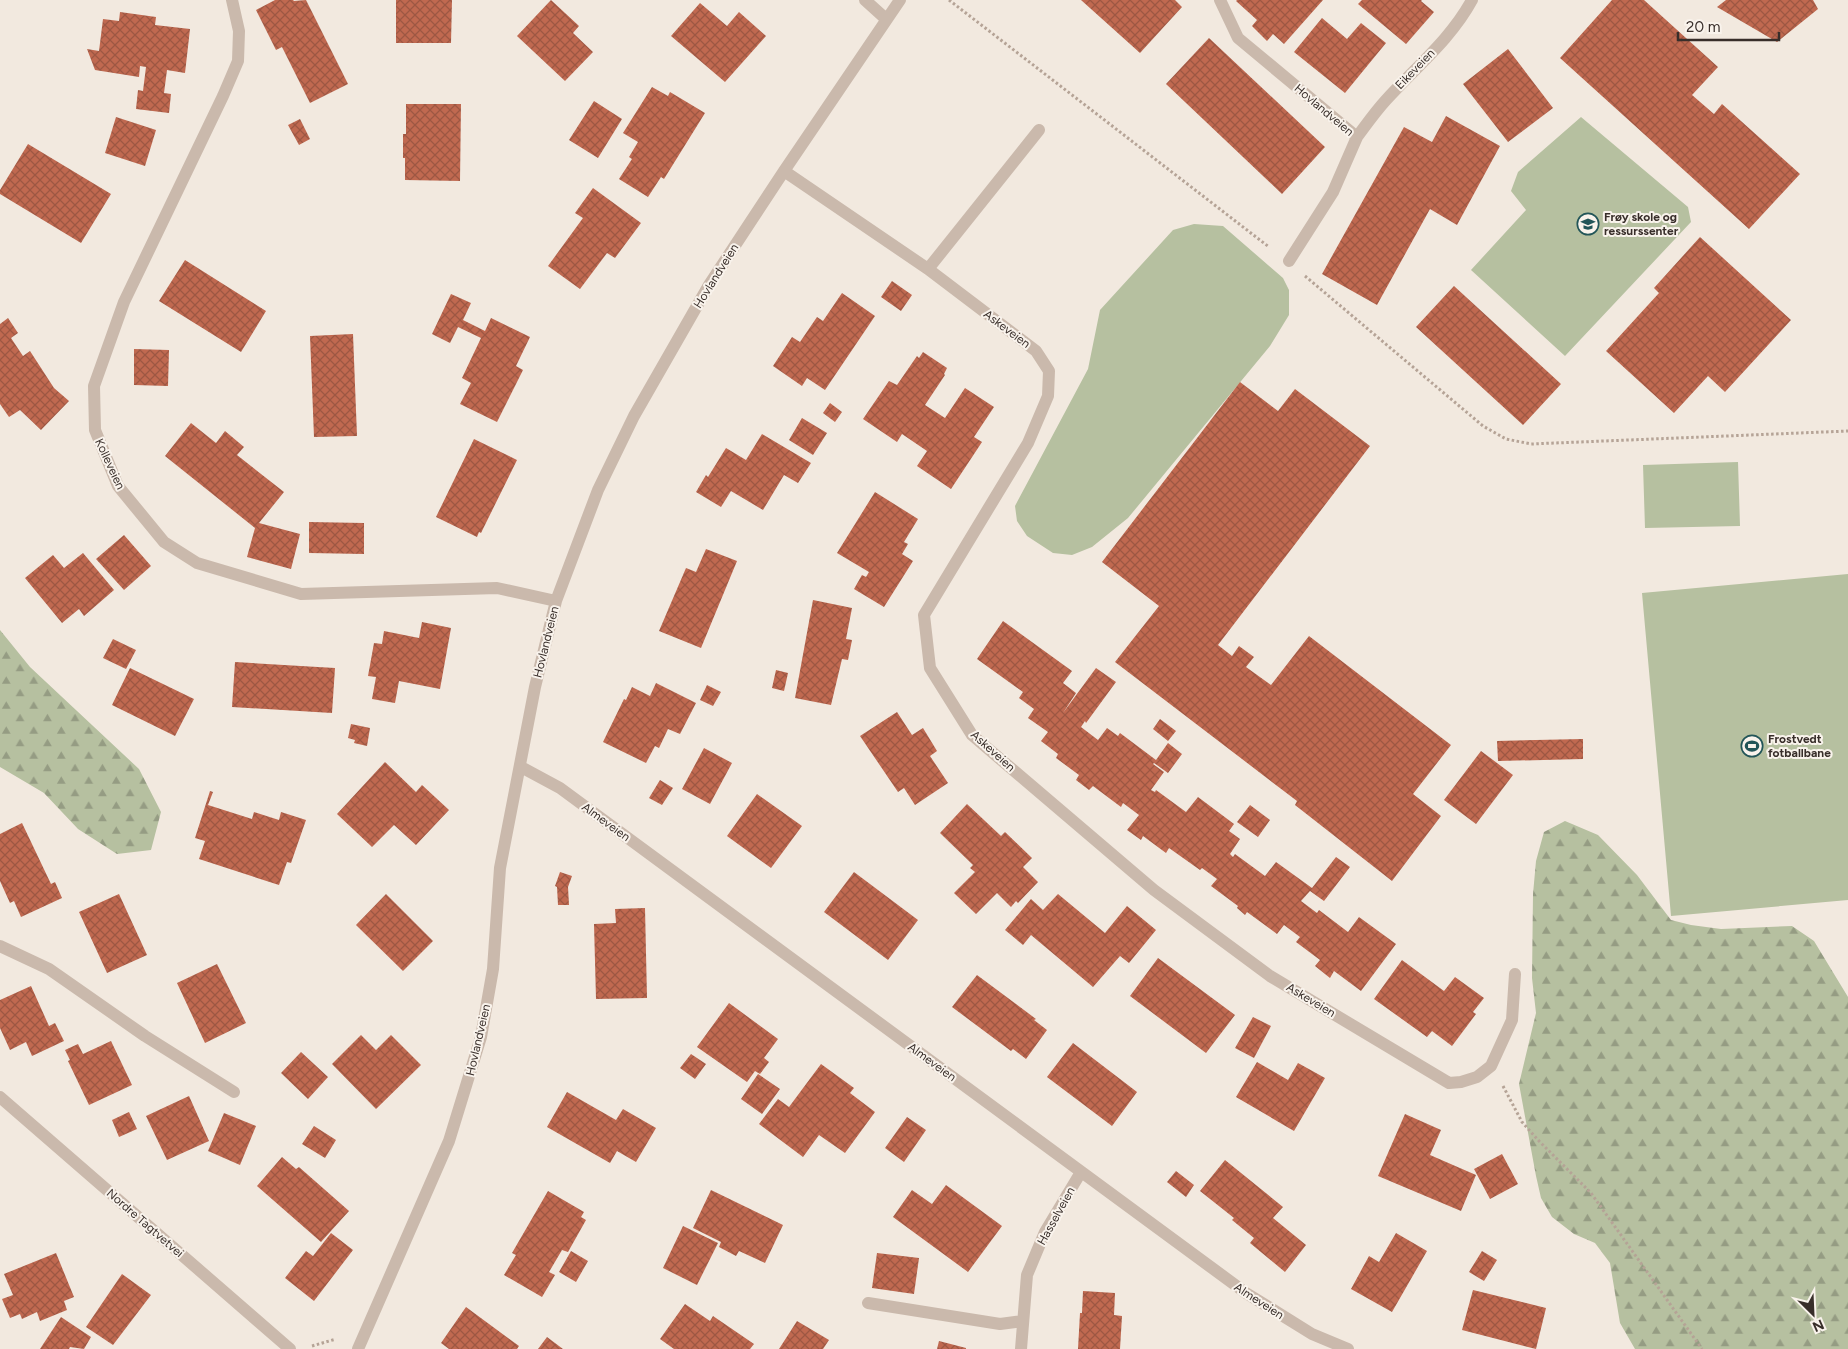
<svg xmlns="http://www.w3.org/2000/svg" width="1848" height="1349" viewBox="0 0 1848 1349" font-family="Figtree,sans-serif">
  <defs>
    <pattern id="forest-firs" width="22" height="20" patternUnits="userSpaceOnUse" patternTransform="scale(1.25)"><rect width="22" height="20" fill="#b6c0a0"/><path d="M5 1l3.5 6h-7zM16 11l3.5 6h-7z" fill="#959c83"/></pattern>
    <pattern id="building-cross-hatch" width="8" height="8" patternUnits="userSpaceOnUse" patternTransform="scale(1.25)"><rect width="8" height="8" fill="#c06950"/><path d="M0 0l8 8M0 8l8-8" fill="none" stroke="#9d5743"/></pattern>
  </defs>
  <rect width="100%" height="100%" fill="#f2e9df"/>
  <!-- forest -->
  <path fill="url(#forest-firs)" d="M0,630L30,667L139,769L161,812L151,850L117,854L78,829L44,793L0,767Z
    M1565,821L1598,835L1637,875L1671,920L1691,925L1721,929L1792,926L1814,941L1848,997V1349H1635L1620,1323L1610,1263L1595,1243L1574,1234L1552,1217L1541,1198L1536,1176L1519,1084L1536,1013L1532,978L1533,894L1536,861L1544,832Z"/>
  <!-- green -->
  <path fill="#b6c0a0" d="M1581,117L1688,207L1691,222L1565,356L1471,270L1526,210L1511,191L1518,172Z
    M1194,224L1223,226L1283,278L1289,290V315L1270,346L1128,518L1092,547L1072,555L1053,553L1027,536L1017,521L1015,506L1088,369L1100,310L1173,230Z
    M1738,462L1740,526L1645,528L1643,465Z
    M1848,574V900L1671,916L1642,593Z"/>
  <!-- building -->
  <path fill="url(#building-cross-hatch)" d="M275,0H293L294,1L306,0L348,84L310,103L282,47L276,50L256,10Z
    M396,0H452L451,43H396Z
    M551,0L579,26L573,33L593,52L565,81L517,36Z
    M1081,0H1175L1182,7L1140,53Z
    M1237,0H1323L1284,44L1273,34L1267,41L1252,26L1257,20L1236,1Z
    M1362,0H1422L1421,1L1434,12L1406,44L1358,4Z
    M1612,0H1644L1718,67L1692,95L1714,114L1722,104L1800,174L1749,229L1560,58Z
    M1726,0H1813L1818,9L1777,42L1717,7Z
    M700,3L727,26L739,12L766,36L725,82L671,36Z
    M120,12L156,17L155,25L190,29L185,73L167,70L164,93L171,94L169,113L136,109L138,90L143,91L146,67L140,66L139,77L95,70L87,49L99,51L103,19L119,21Z
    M1322,18L1347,39L1361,23L1386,43L1345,93L1294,52Z
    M1209,38L1325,147L1282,194L1166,84Z
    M1508,49L1553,108L1508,142L1463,84Z
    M652,87L668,96L670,92L705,113L664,179L661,177L648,197L619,179L632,159L629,157L638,142L623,133Z
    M594,101L622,119L598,158L569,140Z
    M406,104H461L460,181L405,180V158H403V134H406Z
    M1446,116L1500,146L1457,225L1430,209L1377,305L1322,274L1404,127L1432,142Z
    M116,117L156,130L145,166L105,153Z
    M300,119L310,139L299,145L288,125Z
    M28,144L111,194L81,243L0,194V190Z
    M593,188L641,223L615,258L607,253L580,289L548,266L583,218L575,213Z
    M1700,237L1791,320L1725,392L1708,376L1674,413L1606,351L1659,293L1654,288Z
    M185,260L266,311L241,352L159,301Z
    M892,281L912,295L901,311L881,297Z
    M1454,286L1561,384L1523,425L1416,327Z
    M842,293L875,316L825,390L807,378L802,386L773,366L792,337L800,342L817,317L823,321Z
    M451,294L471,303L463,320L485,331L491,318L530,337L516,366L523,370L497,422L460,404L471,383L462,378L481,338L458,327L450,343L432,334Z
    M8,318L18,333L11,338L23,356L30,351L54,388L69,401L41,430L20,410L9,417L0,404V324Z
    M353,334L357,436L314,437L310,336Z
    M134,349L169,350L168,386L134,385Z
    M923,352L947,368L944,374L945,375L925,405L945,418L965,388L994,407L974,437L982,442L951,489L917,466L927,451L902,434L897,442L863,419L889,381L897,385L917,356L919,358Z
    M1240,382L1278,411L1295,389L1370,446L1218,645L1232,656L1239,646L1254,657L1246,667L1271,685L1309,636L1451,745L1413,794L1441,816L1392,881L1295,805L1297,801L1115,662L1159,606L1102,562Z
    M830,403L842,412L835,422L823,413Z
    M802,418L827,433L813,455L789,440Z
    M191,423L216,443L225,431L244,447L237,455L284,492L259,523L300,534L291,569L247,557L255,528L165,456Z
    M762,434L811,463L798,483L784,475L763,510L731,491L721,507L696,492L706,475L708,477L726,448L746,460Z
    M474,439L517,460L481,533L479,532L477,537L436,517Z
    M875,492L918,519L904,542L908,544L902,554L913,561L884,607L854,589L862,575L866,577L869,572L837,553Z
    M309,522L364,523V554L309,553Z
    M124,535L151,566L124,590L96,559Z
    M706,549L737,561L701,648L659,631L686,568L696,572Z
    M83,553L114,590L84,616L79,609L62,623L25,578L53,555L64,568Z
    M813,600L852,608L846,639L852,640L848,660L842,659L831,705L795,698Z
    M1003,621L1072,671L1063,683L1076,693L1063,713L1096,668L1116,682L1086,723L1085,721L1081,727L1098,740L1107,728L1118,736L1120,733L1156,760L1168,743L1182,754L1168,773L1154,763L1153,764L1164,772L1151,790L1155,792L1156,790L1186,812L1198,797L1234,824L1229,831L1240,839L1230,854L1233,857L1235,854L1265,876L1276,862L1312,888L1336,857L1350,867L1324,901L1310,891L1301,901L1317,913L1319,910L1348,932L1359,917L1396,944L1361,991L1334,971L1330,978L1315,966L1320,960L1296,942L1300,937L1284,925L1277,934L1247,912L1245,915L1237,908L1238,906L1211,886L1217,879L1202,868L1200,870L1169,848L1166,853L1143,836L1141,840L1127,830L1139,815L1123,803L1121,807L1093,786L1089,790L1076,780L1079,775L1056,758L1058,754L1041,741L1048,732L1028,718L1034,709L1019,698L1023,692L977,659Z
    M422,622L451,628L440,689L399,681L395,703L372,699L376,677L368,676L374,643L382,644L384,631L419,638Z
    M113,639L136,650L126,669L103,658Z
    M235,662L335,668L332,713L232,707Z
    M130,668L194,699L175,736L112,705Z
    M776,670L788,673L784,691L772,688Z
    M656,683L696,703L680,734L668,729L659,748L655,746L646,763L603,742L624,699L626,700L632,687L650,696Z
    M707,685L721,692L713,706L700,700Z
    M897,712L912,735L923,728L937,751L930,756L948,783L915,805L904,788L898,792L860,736Z
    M1160,719L1176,731L1168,741L1153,729Z
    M351,724L370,728L367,746L354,743L355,740L348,738Z
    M1583,739V759L1498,761L1497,741Z
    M704,748L732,763L710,804L682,789Z
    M1481,751L1513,775L1476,824L1444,800Z
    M385,762L416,792L422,785L449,810L416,845L394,825L372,847L337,814Z
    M660,780L673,788L662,805L649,798Z
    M210,791L213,792L208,805L252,819L254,812L279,820L281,812L306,820L291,863L287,862L279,885L199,859L205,841L195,838Z
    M757,794L802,826L771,868L727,836Z
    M967,804L1001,836L1005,832L1032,858L1023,867L1038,882L1018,903L1016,901L1011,907L997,893L976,914L954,893L975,872L970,868L973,865L940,833Z
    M1250,805L1270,820L1258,837L1237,822Z
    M22,823L51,884L55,882L62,898L21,917L14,901L10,903L0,881V834Z
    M560,872L572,876L568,887L569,905H558L557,887L555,886Z
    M854,872L918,920L888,960L824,912Z
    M119,894L147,955L107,973L79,912Z
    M386,894L433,941L403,971L356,925Z
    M1058,894L1105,933L1127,906L1156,930L1129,963L1120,956L1093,987L1031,935L1023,945L1005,930L1031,899L1043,910Z
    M645,908L647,998L596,999L594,924L616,923L615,909Z
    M1158,958L1235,1015L1206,1053L1130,996Z
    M1402,960L1444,991L1455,977L1484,998L1473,1012L1476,1014L1452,1046L1432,1031L1427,1037L1374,999Z
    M217,964L246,1023L205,1043L177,983Z
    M977,975L1036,1019L1034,1020L1047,1030L1026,1059L1013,1049L1011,1051L952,1007Z
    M31,986L49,1026L55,1023L64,1041L32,1056L26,1042L10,1050L0,1028V1000Z
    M729,1003L778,1039L764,1058L769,1062L760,1074L755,1071L747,1082L697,1047Z
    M1253,1017L1271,1026L1254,1058L1235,1048Z
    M361,1035L376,1050L391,1035L421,1065L376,1109L332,1064Z
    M111,1041L132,1085L89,1105L68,1061L70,1060L65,1050L78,1044L83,1054Z
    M1073,1043L1137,1092L1112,1126L1047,1077Z
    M301,1052L328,1077L308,1099L281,1073Z
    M691,1054L706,1064L695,1079L680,1068Z
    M1257,1062L1288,1080L1298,1063L1325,1078L1294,1131L1236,1097Z
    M821,1064L854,1088L850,1093L875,1112L845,1153L819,1135L803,1157L759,1124L778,1099L789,1107Z
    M758,1074L780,1089L762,1114L741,1099Z
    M567,1092L616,1120L623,1109L656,1128L636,1162L617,1151L610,1163L547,1127Z
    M189,1096L209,1141L167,1160L146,1116Z
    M129,1112L137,1129L119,1137L112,1120Z
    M224,1113L256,1126L240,1165L208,1151Z
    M1405,1114L1441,1130L1430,1155L1476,1175L1461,1211L1378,1176Z
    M907,1117L926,1130L904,1162L885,1148Z
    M314,1126L336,1140L325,1158L302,1144Z
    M1502,1154L1518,1184L1490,1199L1474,1169Z
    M282,1157L296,1169L299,1167L349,1211L321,1242L257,1186Z
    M1225,1160L1283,1207L1273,1218L1306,1245L1285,1272L1250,1243L1254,1238L1232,1220L1234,1218L1200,1191Z
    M1176,1171L1194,1185L1186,1197L1167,1182Z
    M946,1185L1002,1226L968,1272L893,1217L912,1190L932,1204Z
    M711,1190L783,1225L765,1263L739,1251L736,1256L719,1247L721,1242L693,1228Z
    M548,1191L584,1212L581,1217L586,1220L568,1252L562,1250L549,1272L555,1275L542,1297L504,1275L516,1255L512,1253Z
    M683,1226L718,1243L697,1285L663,1268Z
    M331,1233L353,1250L314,1301L285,1278L306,1251L313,1256Z
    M1396,1233L1427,1251L1392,1312L1351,1289L1369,1256L1379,1262Z
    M571,1251L588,1261L576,1282L559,1272Z
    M1482,1251L1497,1260L1484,1281L1469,1272Z
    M56,1253L74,1297L64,1301L67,1310L40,1321L37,1312L22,1319L20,1314L10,1318L2,1299L13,1295L4,1274Z
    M877,1253L919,1258L914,1294L872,1288Z
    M122,1274L151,1295L113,1345L86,1327Z
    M1473,1290L1546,1308L1536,1349L1462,1330Z
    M1083,1291L1115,1293L1114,1315L1122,1316L1120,1349H1078L1080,1313H1082Z
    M685,1304L710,1321L713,1316L754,1344L750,1349H674L660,1339Z
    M466,1307L519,1346L517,1349H449L441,1343Z
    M61,1317L91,1337L84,1349L70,1347L69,1349H40Z
    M797,1321L829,1340L823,1349H779Z
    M547,1337L563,1349H538Z
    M939,1341L966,1348V1349H937Z"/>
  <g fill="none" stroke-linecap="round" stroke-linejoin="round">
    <!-- path -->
    <path stroke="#b5a396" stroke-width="3" stroke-dasharray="2.5 2.5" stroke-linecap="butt" d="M949,0L1269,247
      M1305,276L1483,426L1506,439L1531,444L1848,431
      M1503,1086L1522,1122L1539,1141L1591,1193L1702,1349
      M312,1346L336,1339"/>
    <!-- minor -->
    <path stroke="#cab9ac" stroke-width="12" d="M232,0L239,31L238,61L223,96L124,302L94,386L95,430L118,486L164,542L197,563L301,594L497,588L556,601
      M865,0L886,19
      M1220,0L1238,38L1357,137L1333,192L1289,261
      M1357,137C1366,125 1375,112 1386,100C1415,68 1451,39 1472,0
      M784,171L928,269L1036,351L1049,371L1048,396L1028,443L924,615L930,668L972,735L1154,890L1270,976L1449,1083L1461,1082L1477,1077L1491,1066L1512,1020L1515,974
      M928,269L1039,130
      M521,767L560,788L1246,1293L1312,1334L1348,1349
      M0,946L49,969L145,1036L234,1092
      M0,1097L290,1349
      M868,1303L1000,1324L1023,1321
      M358,1349L449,1141L481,1037L493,969L500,868L535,687L556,601L598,490L634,416L709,285L784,171L900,0
      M1021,1349L1027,1275L1045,1232L1081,1172"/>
  </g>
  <!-- icons -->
  <defs>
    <g id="school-ring" transform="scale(1.125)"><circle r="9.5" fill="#f9f3ec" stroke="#225558" stroke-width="1.5"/><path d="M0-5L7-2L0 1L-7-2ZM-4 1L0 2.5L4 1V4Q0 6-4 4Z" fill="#225558"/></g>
    <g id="stadium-ring" transform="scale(1.125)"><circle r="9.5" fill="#f9f3ec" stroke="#225558" stroke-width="1.5"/><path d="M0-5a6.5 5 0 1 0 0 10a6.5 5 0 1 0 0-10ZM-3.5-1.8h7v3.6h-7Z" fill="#225558"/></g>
  </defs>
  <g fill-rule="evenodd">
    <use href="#school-ring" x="1588" y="224"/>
    <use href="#stadium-ring" x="1752" y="746"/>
  </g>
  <g text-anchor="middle" stroke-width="4" stroke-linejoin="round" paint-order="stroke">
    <!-- street labels -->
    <g font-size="12" fill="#382e2a" stroke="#f9f3ec">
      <text transform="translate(1415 69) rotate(-46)" y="4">Eikeveien</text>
      <text transform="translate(1324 110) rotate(40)" y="4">Hovlandveien</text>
      <text transform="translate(716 276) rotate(-58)" y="4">Hovlandveien</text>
      <text transform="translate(1007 329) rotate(37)" y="4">Askeveien</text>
      <text transform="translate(110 464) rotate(65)" y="4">Kolleveien</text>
      <text transform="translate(546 642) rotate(-76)" y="4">Hovlandveien</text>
      <text transform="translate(993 751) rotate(42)" y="4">Askeveien</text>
      <text transform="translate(606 822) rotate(36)" y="4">Almeveien</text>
      <text transform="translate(1311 1000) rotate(31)" y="4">Askeveien</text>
      <text transform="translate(478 1040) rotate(-77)" y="4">Hovlandveien</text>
      <text transform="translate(932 1062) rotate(36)" y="4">Almeveien</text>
      <text transform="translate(1056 1216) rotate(-61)" y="4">Hasselveien</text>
      <text transform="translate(145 1223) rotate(41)" y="4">Nordre Tagtvetvei</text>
      <text transform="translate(1259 1301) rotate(33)" y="4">Almeveien</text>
    </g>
    <!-- poi labels -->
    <g font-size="12" font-weight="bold" fill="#382e2a" stroke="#f9f3ec" text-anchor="start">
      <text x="1604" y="221">Frøy skole og<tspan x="1604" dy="14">ressurssenter</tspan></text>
      <text x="1768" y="743">Frostvedt<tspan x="1768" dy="14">fotballbane</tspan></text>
    </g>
  </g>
  <!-- north arrow -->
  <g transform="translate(1813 1314) rotate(156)" stroke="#f9f3ec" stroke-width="4" paint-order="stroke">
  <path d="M0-4L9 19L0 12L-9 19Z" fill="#382e2a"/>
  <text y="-8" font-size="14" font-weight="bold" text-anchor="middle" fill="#382e2a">N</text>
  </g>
  <!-- scale -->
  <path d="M1678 32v8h101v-8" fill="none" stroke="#382e2a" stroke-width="2.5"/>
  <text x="1686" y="32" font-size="15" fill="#382e2a" stroke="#f9f3ec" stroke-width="4" paint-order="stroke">20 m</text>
</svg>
